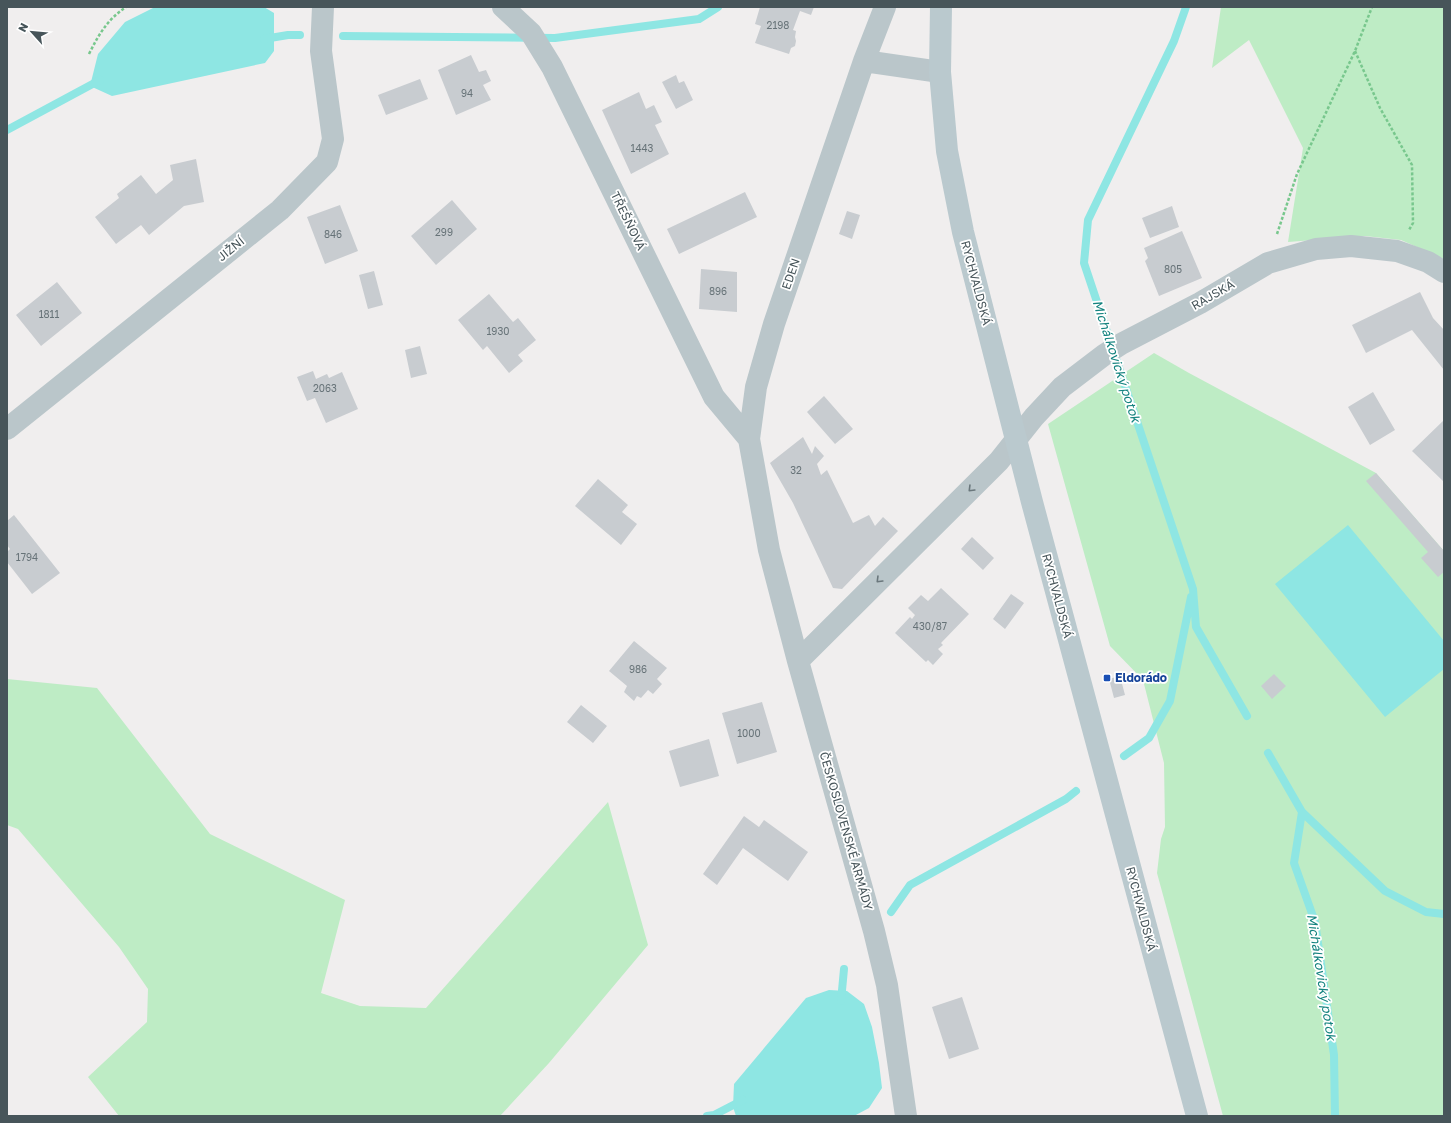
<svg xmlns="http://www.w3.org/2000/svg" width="1451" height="1123" viewBox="0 0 1451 1123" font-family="'Golos Text',sans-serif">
  <rect width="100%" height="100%" fill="#f0eeee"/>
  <!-- green -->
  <path fill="#beecc5" d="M1221,7H1444V259L1401,240L1365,236L1288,242L1303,148L1249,40L1212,68Z
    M1154,353L1189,373L1376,473L1444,551V1116H1223L1157,873L1161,839L1165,827L1164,763L1143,680L1110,646L1048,424Z
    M7,679L97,688L210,834L345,900L321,993L360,1006L426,1008L608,802L648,945L549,1063L500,1116H119L88,1077L147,1022L148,989L119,947L18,829L7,825Z"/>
  <!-- water -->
  <path fill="#8ee6e3" d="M155,7H264L274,13V51L265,63L112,96L90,86L98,54L125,22Z
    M1348,525L1444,641V669L1385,717L1275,584Z
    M829,990L847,991L864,1004L872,1027L879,1063L882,1088L869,1108L854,1116H736L733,1107L734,1084L806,998Z"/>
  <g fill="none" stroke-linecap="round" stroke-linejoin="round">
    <!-- stream -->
    <path stroke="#8ee6e3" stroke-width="8" d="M1186,7L1174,41L1088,220L1084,263L1193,589L1196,627L1247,716
      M343,36L555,38L699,19L718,7
      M264,39L288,35H300
      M7,130L100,80
      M1268,753L1302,812L1385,891L1426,912L1444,914
      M1124,756L1149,738L1170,701L1191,597
      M1302,812L1294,863L1315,922L1334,1055L1335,1116
      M891,912L910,885L1066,799L1076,791
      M841,1001L844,969
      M707,1116L714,1115L743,1100"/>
  </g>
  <!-- building -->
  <path fill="#c8ccd0" d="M760,7H814L811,15L800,11L793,30L796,31L795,37L796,41L795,46L791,48L789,54L755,43L761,26L755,24Z
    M471,55L479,72L486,70L491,81L483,85L491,100L456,115L438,70Z
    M676,75L679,83L684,81L693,100L676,109L662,82Z
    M420,79L428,99L386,115L378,95Z
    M639,92L646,109L654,105L662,122L655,125L669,154L631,174L602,110Z
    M196,159L204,202L184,206L149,235L141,225L116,244L95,217L119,198L117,194L141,175L156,194L173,180L170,165Z
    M745,192L757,217L679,254L667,229Z
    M452,200L477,229L436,265L411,236Z
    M340,205L358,251L325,264L307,217Z
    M1172,206L1179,227L1150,238L1142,218Z
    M847,211L860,215L852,239L839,234Z
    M1182,231L1202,278L1159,296L1145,261L1148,258L1144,248Z
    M701,269L737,272V312L699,309Z
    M374,271L383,305L368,309L359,275Z
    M57,282L82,313L41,346L16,315Z
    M1420,292L1433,318L1444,330V370L1412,330L1366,353L1352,325Z
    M489,294L513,322L518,318L536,340L518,355L523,361L509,373L487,346L483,350L458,320Z
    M420,346L427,374L411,378L405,350Z
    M313,371L316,379L327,374L329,378L342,372L358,409L326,423L315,398L307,401L297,377Z
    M1373,392L1395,430L1370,445L1348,407Z
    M824,396L853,429L835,444L807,412Z
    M1444,420V482L1412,451Z
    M803,437L812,454L815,446L824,456L817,464L821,475L827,470L853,523L869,515L875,526L883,517L898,531L842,589L833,588L793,503L770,463Z
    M1376,473L1444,551V572L1438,577L1421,558L1428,552L1366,481Z
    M598,479L628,505L622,512L637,524L621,545L575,506Z
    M14,515L60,573L32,594L7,562V552L10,549L7,545V521Z
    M972,537L994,558L983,570L961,549Z
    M941,588L969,614L941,643L943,645L938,649L943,654L933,665L928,660L926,662L895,633L910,617L912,619L915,615L908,608L921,595L928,601Z
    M1011,594L1024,603L1005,629L993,619Z
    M634,641L667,668L657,679L662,684L653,694L648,690L641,698L637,696L634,701L624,692L627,686L609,671Z
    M1274,674L1286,686L1272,699L1261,686Z
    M1120,676L1125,695L1114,698L1109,679Z
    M762,702L777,752L737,764L722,713Z
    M581,705L607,726L593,743L567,722Z
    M709,739L719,776L680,787L669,751Z
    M744,816L759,827L764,820L808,852L788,881L743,848L717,885L703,874Z
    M962,997L979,1049L949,1059L932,1007Z"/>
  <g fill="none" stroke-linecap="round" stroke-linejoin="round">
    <!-- path -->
    <path stroke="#78c78d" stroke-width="2.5" stroke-dasharray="3 2" stroke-linecap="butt" d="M1355,51L1380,108L1412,165L1413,223L1409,230
      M89,54C99,34 107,20 126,7
      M1277,234L1297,174L1355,51L1372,7"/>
    <!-- street -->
    <path stroke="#bac6ca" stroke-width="22" d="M503,7L531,33L552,67L714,397L749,439
      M885,7L864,61L774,324L756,387L749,439L769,550L798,661L874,931L887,985L906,1116
      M864,61L940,72
      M7,429L280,210L327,162L333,139L321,51L323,7
      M798,661L999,461L1034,417L1062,387L1104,355L1121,344L1200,303L1268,263L1316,249L1351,246L1397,251L1428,262L1444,272"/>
    <!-- secondary -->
    <path stroke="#bac9ce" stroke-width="22" d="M941,7L940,72L947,151L963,232L1032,502L1197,1116"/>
  </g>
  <!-- one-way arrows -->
  <defs><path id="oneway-chevron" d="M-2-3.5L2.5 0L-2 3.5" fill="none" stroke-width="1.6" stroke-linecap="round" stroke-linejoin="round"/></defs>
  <g stroke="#6a777c">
    <use href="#oneway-chevron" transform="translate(971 489) rotate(135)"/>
    <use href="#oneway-chevron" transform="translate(879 580) rotate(135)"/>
  </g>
  <!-- markers -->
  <rect fill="#1a4fb4" stroke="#fff" stroke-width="1.5" x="1103" y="674" width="8" height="8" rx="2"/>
  <g text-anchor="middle" stroke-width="3.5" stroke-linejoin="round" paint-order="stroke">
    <!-- number labels -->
    <g font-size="10" fill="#677378">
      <text x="778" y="29">2198</text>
      <text x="467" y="97">94</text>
      <text x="642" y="152">1443</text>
      <text x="444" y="236">299</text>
      <text x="333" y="238">846</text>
      <text x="1173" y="273">805</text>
      <text x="718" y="295">896</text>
      <text x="49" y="318">1811</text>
      <text x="498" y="335">1930</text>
      <text x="325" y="392">2063</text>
      <text x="796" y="474">32</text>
      <text x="27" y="561">1794</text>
      <text x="930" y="630">430/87</text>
      <text x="638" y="673">986</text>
      <text x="749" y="737">1000</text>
    </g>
    <!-- street labels -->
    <g font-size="12" fill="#47555a" stroke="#fff">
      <text transform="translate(628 221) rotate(64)" y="4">TŘEŠŇOVÁ</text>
      <text transform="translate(231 249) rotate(-39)" y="4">JIŽNÍ</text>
      <text transform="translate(791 274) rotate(-71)" y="4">EDEN</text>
      <text transform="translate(976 283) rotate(75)" y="4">RYCHVALDSKÁ</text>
      <text transform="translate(1213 295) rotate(-30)" y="4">RAJSKÁ</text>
      <text transform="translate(1057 596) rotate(75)" y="4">RYCHVALDSKÁ</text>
      <text transform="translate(846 831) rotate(74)" y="4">ČESKOSLOVENSKÉ ARMÁDY</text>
      <text transform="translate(1141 909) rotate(75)" y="4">RYCHVALDSKÁ</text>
    </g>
    <!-- transit labels -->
    <g font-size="12" font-weight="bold" fill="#164399" stroke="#fff" text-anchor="start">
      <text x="1115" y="682">Eldorádo</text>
    </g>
    <!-- water labels -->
    <g font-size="13" font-style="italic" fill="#14837f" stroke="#fff">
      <text transform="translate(1117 361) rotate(72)" y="5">Michálkovický potok</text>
      <text transform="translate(1322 977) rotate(81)" y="5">Michálkovický potok</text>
    </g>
  </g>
  <!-- border -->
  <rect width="1451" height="1123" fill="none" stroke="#47555a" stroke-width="16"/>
  <!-- north arrow -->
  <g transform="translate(32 32) rotate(297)" stroke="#ffffff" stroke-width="3" paint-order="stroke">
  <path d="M0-3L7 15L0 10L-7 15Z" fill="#47555a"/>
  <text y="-6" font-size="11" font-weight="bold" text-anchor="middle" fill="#47555a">N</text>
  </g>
</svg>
